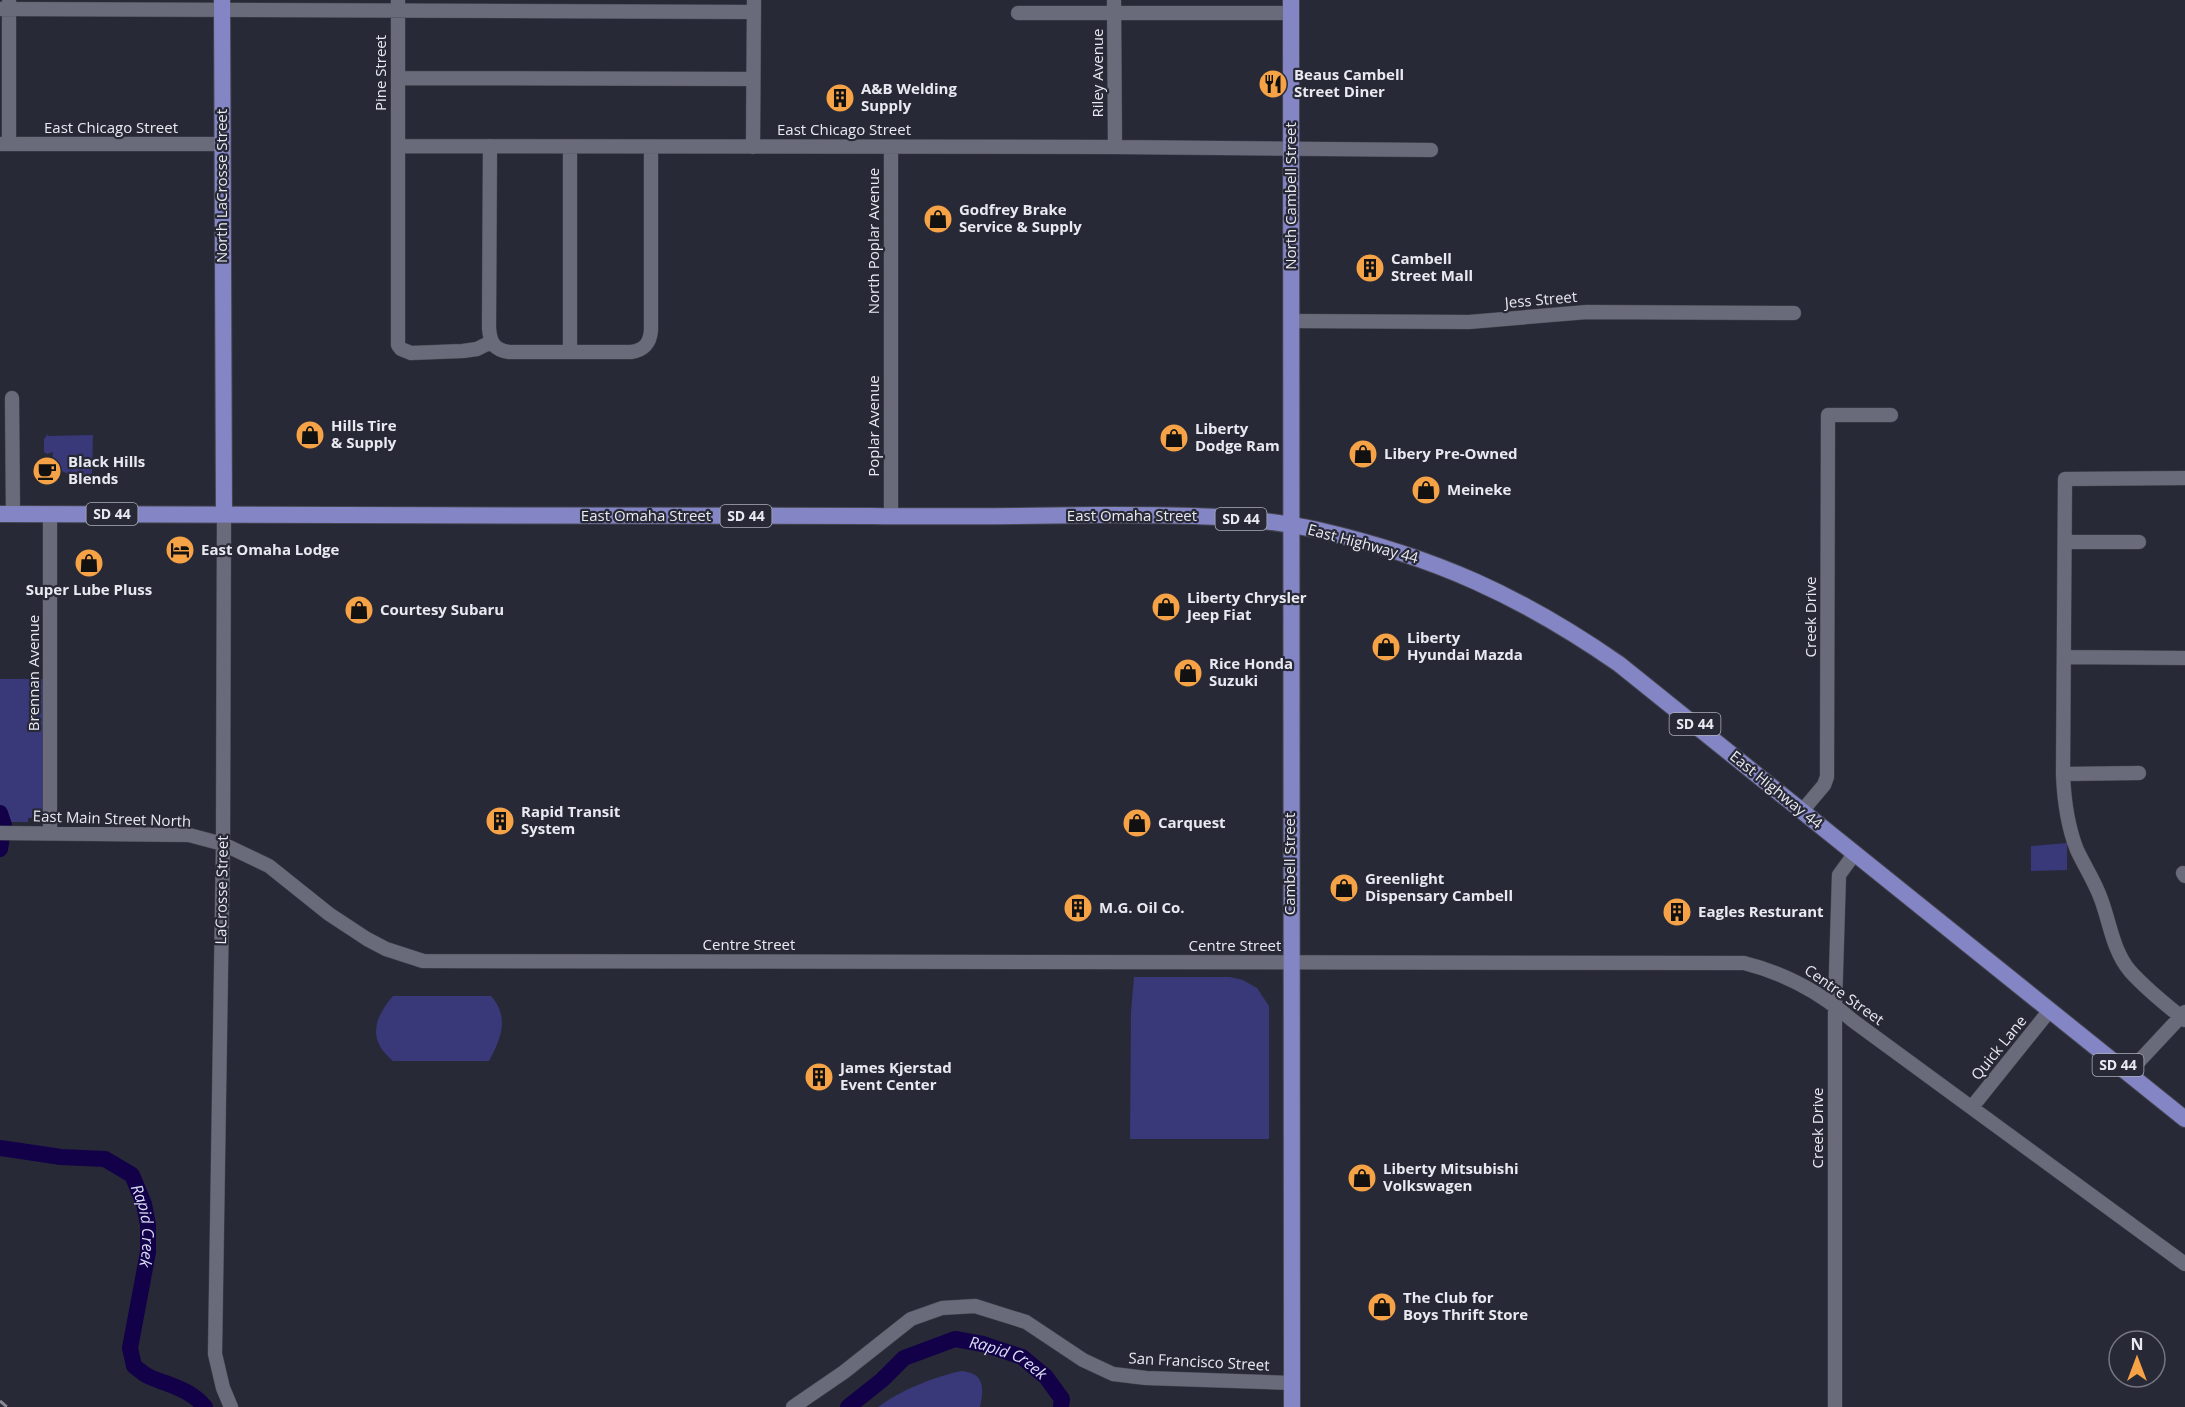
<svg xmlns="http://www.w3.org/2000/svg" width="2185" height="1407" viewBox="0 0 2185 1407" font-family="'Open Sans',sans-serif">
  <rect width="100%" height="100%" fill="#282936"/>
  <!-- green -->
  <path fill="#393879" d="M48,434V436L93,435L92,473C84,477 70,476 62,471L60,465L52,462L53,452L47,454L44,452V439Z
    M0,679H45L46,818H28V822H0Z
    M2067,843V870L2031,871V846Z
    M1134,977H1230L1243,980L1257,988L1269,1006V1139H1130L1131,1012Z
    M393,996H491C510,1017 501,1039 489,1061H393C367,1040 374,1018 393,996Z
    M961,1371C985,1373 984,1388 980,1407H878C903,1389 931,1378 961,1371Z"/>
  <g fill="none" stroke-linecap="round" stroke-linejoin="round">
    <!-- river -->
    <g stroke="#120049" stroke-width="16">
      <path d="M0,813L4,825L0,849"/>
      <path id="s1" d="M0,1148L61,1157L105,1159L132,1175L144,1204L148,1225V1252L130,1348L134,1366C139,1370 145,1375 150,1377C171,1386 190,1389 205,1407"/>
      <path id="s2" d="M848,1407L882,1380L904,1358L955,1339L983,1344L1022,1357L1046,1377L1062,1399L1061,1407"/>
    </g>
    <!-- minor casing -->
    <g stroke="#454650" stroke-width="15">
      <path id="minor" d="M398,0V345L401,349L411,353L463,351L477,349L491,342
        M1114,0L1115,147
        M9,2V144
        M0,9L754,12
        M1018,13H1290
        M398,78L753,79
        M0,144H222
        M398,146L1115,147L1431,150
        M490,146L489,328C490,342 494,350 509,352H631C644,350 650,344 651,330V147
        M753,147L754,0
        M891,147V516
        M1291,321L1469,322L1587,312L1794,313
        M570,352V147
        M12,398L13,514
        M2185,478L2065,479L2063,774C2064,800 2067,825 2077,850C2085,867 2095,882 2101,899C2110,923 2113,951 2130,971C2146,989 2166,1005 2185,1020
        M224,514L223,844L215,1354L223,1388L231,1407
        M2065,542H2139
        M2065,657L2185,658
        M2063,774L2139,773
        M1803,810L1824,785L1827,777L1828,415H1891
        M0,833L189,835L223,844L269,866L329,914L367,939L386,949L423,961L1744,963C1784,973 1820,992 1852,1020L2185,1264
        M50,833V514
        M2183,873L2185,876
        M2128,1073L2185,1012
        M1972,1107L2050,1010
        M793,1407L844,1372L911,1319L942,1308L975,1306L1026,1322L1083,1360L1113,1374L1146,1378L1292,1383
        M1835,1407V1005L1839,875L1855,853"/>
    </g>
    <!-- major casing -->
    <g stroke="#454650" stroke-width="18">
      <path id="major" d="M222,0L224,514
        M1291,0L1292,1407
        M0,514C290,515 581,516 871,516C946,517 1021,516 1095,515C1170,515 1245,514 1318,530C1435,557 1521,596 1619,664L2185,1119"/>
    </g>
    <!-- minor -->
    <use href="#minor" stroke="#6a6b7a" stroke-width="14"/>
    <!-- major -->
    <use href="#major" stroke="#8385c5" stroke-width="16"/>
    <!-- rail -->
    <path stroke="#888993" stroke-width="3" stroke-dasharray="9 4.5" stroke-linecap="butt" d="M0,1401L7,1407"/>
  </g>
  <!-- icons -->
  <defs>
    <g id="restaurant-disc" transform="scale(1.5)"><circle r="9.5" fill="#f6a246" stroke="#282936"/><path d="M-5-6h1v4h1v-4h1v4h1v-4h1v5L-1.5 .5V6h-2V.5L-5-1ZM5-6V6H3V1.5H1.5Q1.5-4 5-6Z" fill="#111"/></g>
    <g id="building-disc" transform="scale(1.5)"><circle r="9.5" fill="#f6a246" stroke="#282936"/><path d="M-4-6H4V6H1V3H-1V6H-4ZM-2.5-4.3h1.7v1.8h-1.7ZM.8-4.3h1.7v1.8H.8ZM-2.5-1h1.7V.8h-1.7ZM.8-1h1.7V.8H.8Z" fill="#111"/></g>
    <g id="shop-disc" transform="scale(1.5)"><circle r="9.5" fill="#f6a246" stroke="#282936"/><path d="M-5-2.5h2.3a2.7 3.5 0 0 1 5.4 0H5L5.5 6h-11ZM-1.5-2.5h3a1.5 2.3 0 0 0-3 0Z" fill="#111"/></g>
    <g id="cafe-disc" transform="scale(1.5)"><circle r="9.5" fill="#f6a246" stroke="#282936"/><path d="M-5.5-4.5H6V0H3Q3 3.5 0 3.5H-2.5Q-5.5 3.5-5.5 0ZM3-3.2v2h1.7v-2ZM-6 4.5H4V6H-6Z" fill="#111"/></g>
    <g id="hotel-disc" transform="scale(1.5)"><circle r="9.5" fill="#f6a246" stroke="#282936"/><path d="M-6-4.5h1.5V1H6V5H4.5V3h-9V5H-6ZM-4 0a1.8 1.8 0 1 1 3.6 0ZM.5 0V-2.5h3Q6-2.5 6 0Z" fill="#111"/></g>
  </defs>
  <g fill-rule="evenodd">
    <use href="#restaurant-disc" x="1273" y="84"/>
    <use href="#building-disc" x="840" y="98"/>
    <use href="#shop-disc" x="938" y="219"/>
    <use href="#building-disc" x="1370" y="268"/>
    <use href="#shop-disc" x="310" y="435"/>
    <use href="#shop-disc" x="1174" y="438"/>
    <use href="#shop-disc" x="1363" y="454"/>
    <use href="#cafe-disc" x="47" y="471"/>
    <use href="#shop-disc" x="1426" y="490"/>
    <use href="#hotel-disc" x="180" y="550"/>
    <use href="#shop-disc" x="89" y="563"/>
    <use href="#shop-disc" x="1166" y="607"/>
    <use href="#shop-disc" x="359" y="610"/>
    <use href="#shop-disc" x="1386" y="647"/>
    <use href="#shop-disc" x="1188" y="673"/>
    <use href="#building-disc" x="500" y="821"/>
    <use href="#shop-disc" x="1137" y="823"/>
    <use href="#shop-disc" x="1344" y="888"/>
    <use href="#building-disc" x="1078" y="908"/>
    <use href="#building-disc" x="1677" y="912"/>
    <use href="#building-disc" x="819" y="1077"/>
    <use href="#shop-disc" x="1362" y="1178"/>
    <use href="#shop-disc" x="1382" y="1307"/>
  </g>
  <g text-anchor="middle" stroke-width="4.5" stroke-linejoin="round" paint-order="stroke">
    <!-- shield labels -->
    <g fill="#282936" stroke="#aeafb9" stroke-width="1.5">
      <rect x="86.5" y="503" width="51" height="22" rx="4.5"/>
      <rect x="720.5" y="505" width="51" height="22" rx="4.5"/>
      <rect x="1215.5" y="508" width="51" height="22" rx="4.5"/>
      <rect x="1669.5" y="713" width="51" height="22" rx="4.5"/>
      <rect x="2092.5" y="1054" width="51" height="22" rx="4.5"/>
    </g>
    <g font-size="14" font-weight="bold" fill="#e8e9f1">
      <text x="112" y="519">SD 44</text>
      <text x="746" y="521">SD 44</text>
      <text x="1241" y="524">SD 44</text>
      <text x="1695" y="729">SD 44</text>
      <text x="2118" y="1070">SD 44</text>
    </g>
    <!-- street labels -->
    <g font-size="15" fill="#e8e9f1" stroke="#282936">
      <text transform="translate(381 73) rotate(-90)" y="5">Pine Street</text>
      <text transform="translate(1098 73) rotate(-90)" y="5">Riley Avenue</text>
      <text x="111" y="133">East Chicago Street</text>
      <text x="844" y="135">East Chicago Street</text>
      <text transform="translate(222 186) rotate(-90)" y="5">North LaCrosse Street</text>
      <text transform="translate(1291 196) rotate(-90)" y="5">North Cambell Street</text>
      <text transform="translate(874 241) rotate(-90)" y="5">North Poplar Avenue</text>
      <text transform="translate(1541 300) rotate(-5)" y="5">Jess Street</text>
      <text transform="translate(874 426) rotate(-90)" y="5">Poplar Avenue</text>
      <text x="646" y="521">East Omaha Street</text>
      <text x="1132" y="521">East Omaha Street</text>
      <text transform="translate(1363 544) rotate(15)" y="5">East Highway 44</text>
      <text transform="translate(1811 617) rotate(-90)" y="5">Creek Drive</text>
      <text transform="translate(34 673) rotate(-90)" y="5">Brennan Avenue</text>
      <text transform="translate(1776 790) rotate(39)" y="5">East Highway 44</text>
      <text transform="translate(112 819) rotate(2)" y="5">East Main Street North</text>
      <text transform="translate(1290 864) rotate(-90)" y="5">Cambell Street</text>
      <text transform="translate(222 890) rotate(-89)" y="5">LaCrosse Street</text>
      <text x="749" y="950">Centre Street</text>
      <text x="1235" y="951">Centre Street</text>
      <text transform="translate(1844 995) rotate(35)" y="5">Centre Street</text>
      <text transform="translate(1999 1048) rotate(-51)" y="5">Quick Lane</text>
      <text transform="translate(1818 1128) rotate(-90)" y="5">Creek Drive</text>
      <text transform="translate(1199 1362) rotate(3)" y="5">San Francisco Street</text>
    </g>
    <!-- poi labels -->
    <g font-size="15" font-weight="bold" fill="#e8e9f1" stroke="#282936" text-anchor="start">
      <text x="1294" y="80">Beaus Cambell<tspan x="1294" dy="17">Street Diner</tspan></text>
      <text x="861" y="94">A&amp;B Welding<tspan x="861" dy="17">Supply</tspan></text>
      <text x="959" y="215">Godfrey Brake<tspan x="959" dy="17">Service &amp; Supply</tspan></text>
      <text x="1391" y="264">Cambell<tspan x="1391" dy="17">Street Mall</tspan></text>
      <text x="331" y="431">Hills Tire<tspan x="331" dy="17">&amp; Supply</tspan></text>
      <text x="1195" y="434">Liberty<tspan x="1195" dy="17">Dodge Ram</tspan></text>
      <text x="1384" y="459">Libery Pre-Owned</text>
      <text x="68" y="467">Black Hills<tspan x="68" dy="17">Blends</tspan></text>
      <text x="1447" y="495">Meineke</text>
      <text x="201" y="555">East Omaha Lodge</text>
      <text x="89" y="595" text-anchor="middle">Super Lube Pluss</text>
      <text x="1187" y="603">Liberty Chrysler<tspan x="1187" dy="17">Jeep Fiat</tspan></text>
      <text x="380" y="615">Courtesy Subaru</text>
      <text x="1407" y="643">Liberty<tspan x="1407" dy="17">Hyundai Mazda</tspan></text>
      <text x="1209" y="669">Rice Honda<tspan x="1209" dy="17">Suzuki</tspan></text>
      <text x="521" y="817">Rapid Transit<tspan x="521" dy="17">System</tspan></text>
      <text x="1158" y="828">Carquest</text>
      <text x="1365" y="884">Greenlight<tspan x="1365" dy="17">Dispensary Cambell</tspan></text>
      <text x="1099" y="913">M.G. Oil Co.</text>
      <text x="1698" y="917">Eagles Resturant</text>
      <text x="840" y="1073">James Kjerstad<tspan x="840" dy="17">Event Center</tspan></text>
      <text x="1383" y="1174">Liberty Mitsubishi<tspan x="1383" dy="17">Volkswagen</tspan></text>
      <text x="1403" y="1303">The Club for<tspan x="1403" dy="17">Boys Thrift Store</tspan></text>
    </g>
    <!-- water labels -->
    <g font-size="16" font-style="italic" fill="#daddf3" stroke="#282936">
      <text dy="6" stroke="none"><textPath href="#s1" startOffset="190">Rapid Creek</textPath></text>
      <text dy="6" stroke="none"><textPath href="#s2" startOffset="186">Rapid Creek</textPath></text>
    </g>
  </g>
  <!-- north arrow -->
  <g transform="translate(2137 1359)"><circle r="28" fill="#282936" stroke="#757681" stroke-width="1.5"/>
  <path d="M0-4.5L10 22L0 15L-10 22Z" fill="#f6a246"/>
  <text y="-9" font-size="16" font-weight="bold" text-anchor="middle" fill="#e8e9f1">N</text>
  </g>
</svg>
